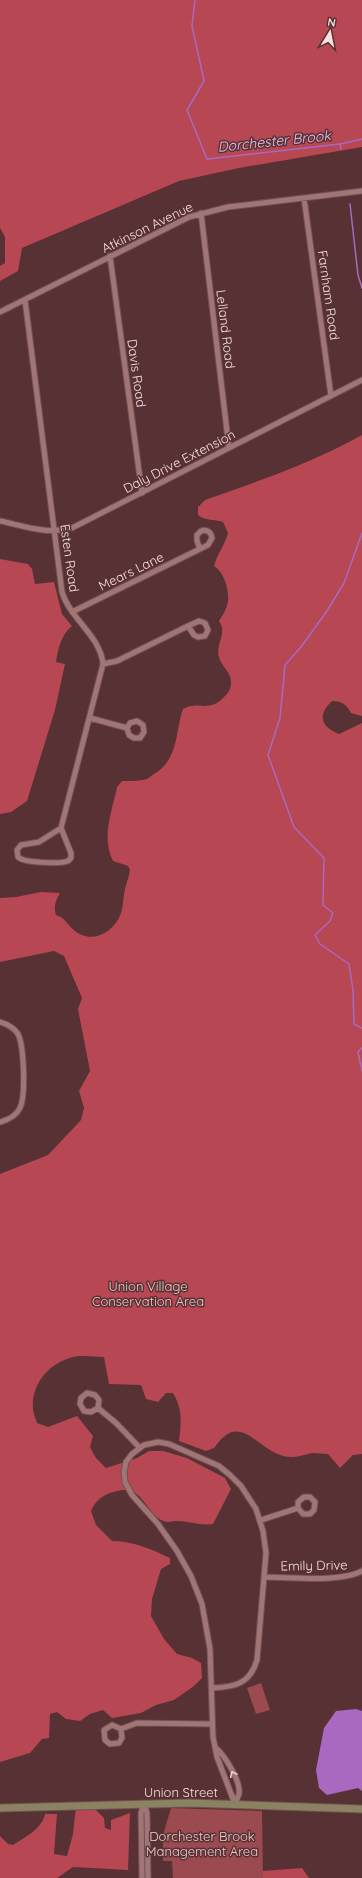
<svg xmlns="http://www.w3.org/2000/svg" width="362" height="1878" viewBox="0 0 362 1878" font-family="Quicksand,sans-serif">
  <rect width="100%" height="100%" fill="#573133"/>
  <!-- green -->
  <path fill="#9b4a50" d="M261,1683L270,1710L256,1714L247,1688Z
    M171,1808L262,1811L263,1878H173L172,1861H163V1835Z"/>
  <!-- forest -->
  <path fill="#b64753" d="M0,0H362V147L239,168L179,181L22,248L18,271L0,281V266L5,263V237L0,228Z
    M362,435V716L351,713C346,704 342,701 332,701C317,715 321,727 339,734L362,723V1454L353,1455L340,1468L328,1454C323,1454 318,1453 313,1453C302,1455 294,1459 283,1456C255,1448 240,1410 214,1448L206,1451L179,1441C181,1422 183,1410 173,1393H166L158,1402L146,1399L141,1385L109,1384L104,1357C94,1357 82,1355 73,1357C49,1363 31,1384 33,1409C33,1413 36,1419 37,1423L48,1427L77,1416L93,1436L90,1447L96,1458L106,1468L137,1458L149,1451H163L187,1458L225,1478L231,1489L213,1524C200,1526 189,1521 176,1521C173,1521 170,1522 167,1522C143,1517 146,1479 110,1493C100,1497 95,1502 91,1511L96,1525L112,1541C133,1541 151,1549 170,1558V1564L161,1569L152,1599L151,1616L164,1639L177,1654L192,1658L201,1663L202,1678L194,1686L174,1700L156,1705L141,1713L112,1718L103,1710L90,1714L80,1721L66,1719L57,1712L50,1714L49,1738L42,1739L30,1753L0,1762V1174L48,1155L81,1120L84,1108L79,1091L90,1071L78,1009L82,998L64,956L54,951L0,962V898L16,897L41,892L60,893C56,900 53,907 56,915C67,918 70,931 82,935C97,941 112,931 119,918C123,910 123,901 124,894C125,886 129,878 130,870L128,866L113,861C101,837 112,812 117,787L122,781C129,781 137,781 143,780C147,780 151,776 154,774C179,759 175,732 183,709C200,700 208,714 225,696C229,692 231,688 231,682C231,672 221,666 219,657C215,644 228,633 219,621C223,615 227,608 228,601C229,589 224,572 214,566C217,554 225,545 228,533L223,522C214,519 205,521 198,515V507L205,500C259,481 312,463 362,435Z
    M0,559L28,564L32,569L35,584L54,582L62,614L72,626C61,635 58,649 56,662L65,664L55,710L27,801L11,812L0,814Z
    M76,1806H92L104,1818L105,1828L111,1830V1820L130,1813L128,1870L73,1867L57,1878H0V1836L8,1844L13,1845C25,1837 42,1829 45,1814H57L54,1854L67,1856L73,1834Z
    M302,1868L309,1878H263V1871Z"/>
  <!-- water -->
  <path fill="#a969c0" d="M356,1709L362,1711V1791L358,1788L327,1795L319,1788L316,1770L324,1728L336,1711Z"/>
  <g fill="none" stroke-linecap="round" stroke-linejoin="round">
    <!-- stream -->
    <path stroke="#a969c0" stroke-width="1.5" d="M195,0L192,26L204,81L187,110L207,159L340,144L341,149
      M341,144L362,139
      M350,204L358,275L362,288
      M362,533L344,583L327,611L301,647L285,665L280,718L268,755L294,827L324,858L323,905L333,913L330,921L315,935L320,944L349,964L353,990L354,1024L362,1028
      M362,1048L358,1052L362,1071"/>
    <!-- minor casing -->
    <g stroke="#705052" stroke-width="7">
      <path id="minor" d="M304,198L331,396
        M201,213L229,448
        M110,256L142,493
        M25,300L62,592C70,619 100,635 103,664L61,828L39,842L21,845L17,850L18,857C24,863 60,864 68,861L71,858V853L61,828
        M0,312L189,217L228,207L362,191
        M0,521C24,526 47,535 72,528L362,380
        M72,612L208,545L212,538C211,532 207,529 201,531L197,535V541L200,549
        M103,664L117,661L188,626L199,621L205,623L208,630L205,636L198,637L194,635L188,626
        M90,718L127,728L130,723L137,721L143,725L144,732L140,738H134L129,735L127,728
        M0,1022C7,1024 14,1028 18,1034C24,1046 26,1096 20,1108C16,1116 8,1120 0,1122
        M98,1408L91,1412L84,1411L80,1404L81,1398L87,1393L95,1395L99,1400L98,1408L116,1423L139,1447
        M261,1520L298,1508V1502L304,1497H310L315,1502L314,1510L310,1514H303L298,1508
        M265,1577C291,1577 340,1583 362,1571
        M212,1688C235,1687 250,1684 257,1660L266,1553L263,1531L256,1509L241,1486L230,1475L219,1466L169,1444L158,1442L144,1445L132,1454L126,1462L124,1472L125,1482L132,1495L158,1524L177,1551L191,1576L202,1604L210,1649L213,1737L217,1757L235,1804
        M121,1729L122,1738L119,1743L110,1744L105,1740L104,1730L112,1725L121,1729L137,1723L211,1724
        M216,1748C225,1756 241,1781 239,1794C238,1797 236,1801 235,1804
        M142,1878L141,1813L144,1803L147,1813L148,1878"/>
    </g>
    <!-- secondary casing -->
    <g stroke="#705052" stroke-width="9">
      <path id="secondary" d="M0,1808L189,1803L362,1809"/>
    </g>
    <!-- minor -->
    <use href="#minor" stroke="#a17576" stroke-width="5"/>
    <!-- secondary -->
    <use href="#secondary" stroke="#8a8260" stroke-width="7"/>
  </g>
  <!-- one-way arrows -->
  <defs><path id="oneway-chevron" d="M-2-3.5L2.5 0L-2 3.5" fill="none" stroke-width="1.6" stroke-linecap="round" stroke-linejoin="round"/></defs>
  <use stroke="#ecd0d0" href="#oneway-chevron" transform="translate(233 1774) rotate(-116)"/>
  <g text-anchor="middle" stroke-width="3" stroke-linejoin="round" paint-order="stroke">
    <!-- street labels -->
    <g font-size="13" fill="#f9e0e0" stroke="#573133">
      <text transform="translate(147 227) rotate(-26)" y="5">Atkinson Avenue</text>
      <text transform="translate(329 295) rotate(82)" y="5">Farnham Road</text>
      <text transform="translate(226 329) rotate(83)" y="5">Lelland Road</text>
      <text transform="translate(137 373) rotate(82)" y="5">Davis Road</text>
      <text transform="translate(179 461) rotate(-27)" y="5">Daly Drive Extension</text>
      <text transform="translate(70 558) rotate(82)" y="5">Esten Road</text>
      <text transform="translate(131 571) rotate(-26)" y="5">Mears Lane</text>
      <text transform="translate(314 1565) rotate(-1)" y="5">Emily Drive</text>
      <text x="181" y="1797">Union Street</text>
    </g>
    <!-- park labels -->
    <g font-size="13" fill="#eccdcd" stroke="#573133">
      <text x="148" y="1291">Union Village<tspan x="148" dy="15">Conservation Area</tspan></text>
      <text x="202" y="1841">Dorchester Brook<tspan x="202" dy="15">Management Area</tspan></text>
    </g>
    <!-- water labels -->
    <g font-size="14" font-style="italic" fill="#e6c5f2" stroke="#573133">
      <text transform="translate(274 141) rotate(-6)" y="5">Dorchester Brook</text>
    </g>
  </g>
  <!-- north arrow -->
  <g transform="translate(330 32) rotate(10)" stroke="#573133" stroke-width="3" paint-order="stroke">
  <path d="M0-3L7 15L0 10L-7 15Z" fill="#f9e0e0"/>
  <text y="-6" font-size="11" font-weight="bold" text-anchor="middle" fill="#f9e0e0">N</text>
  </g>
</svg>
